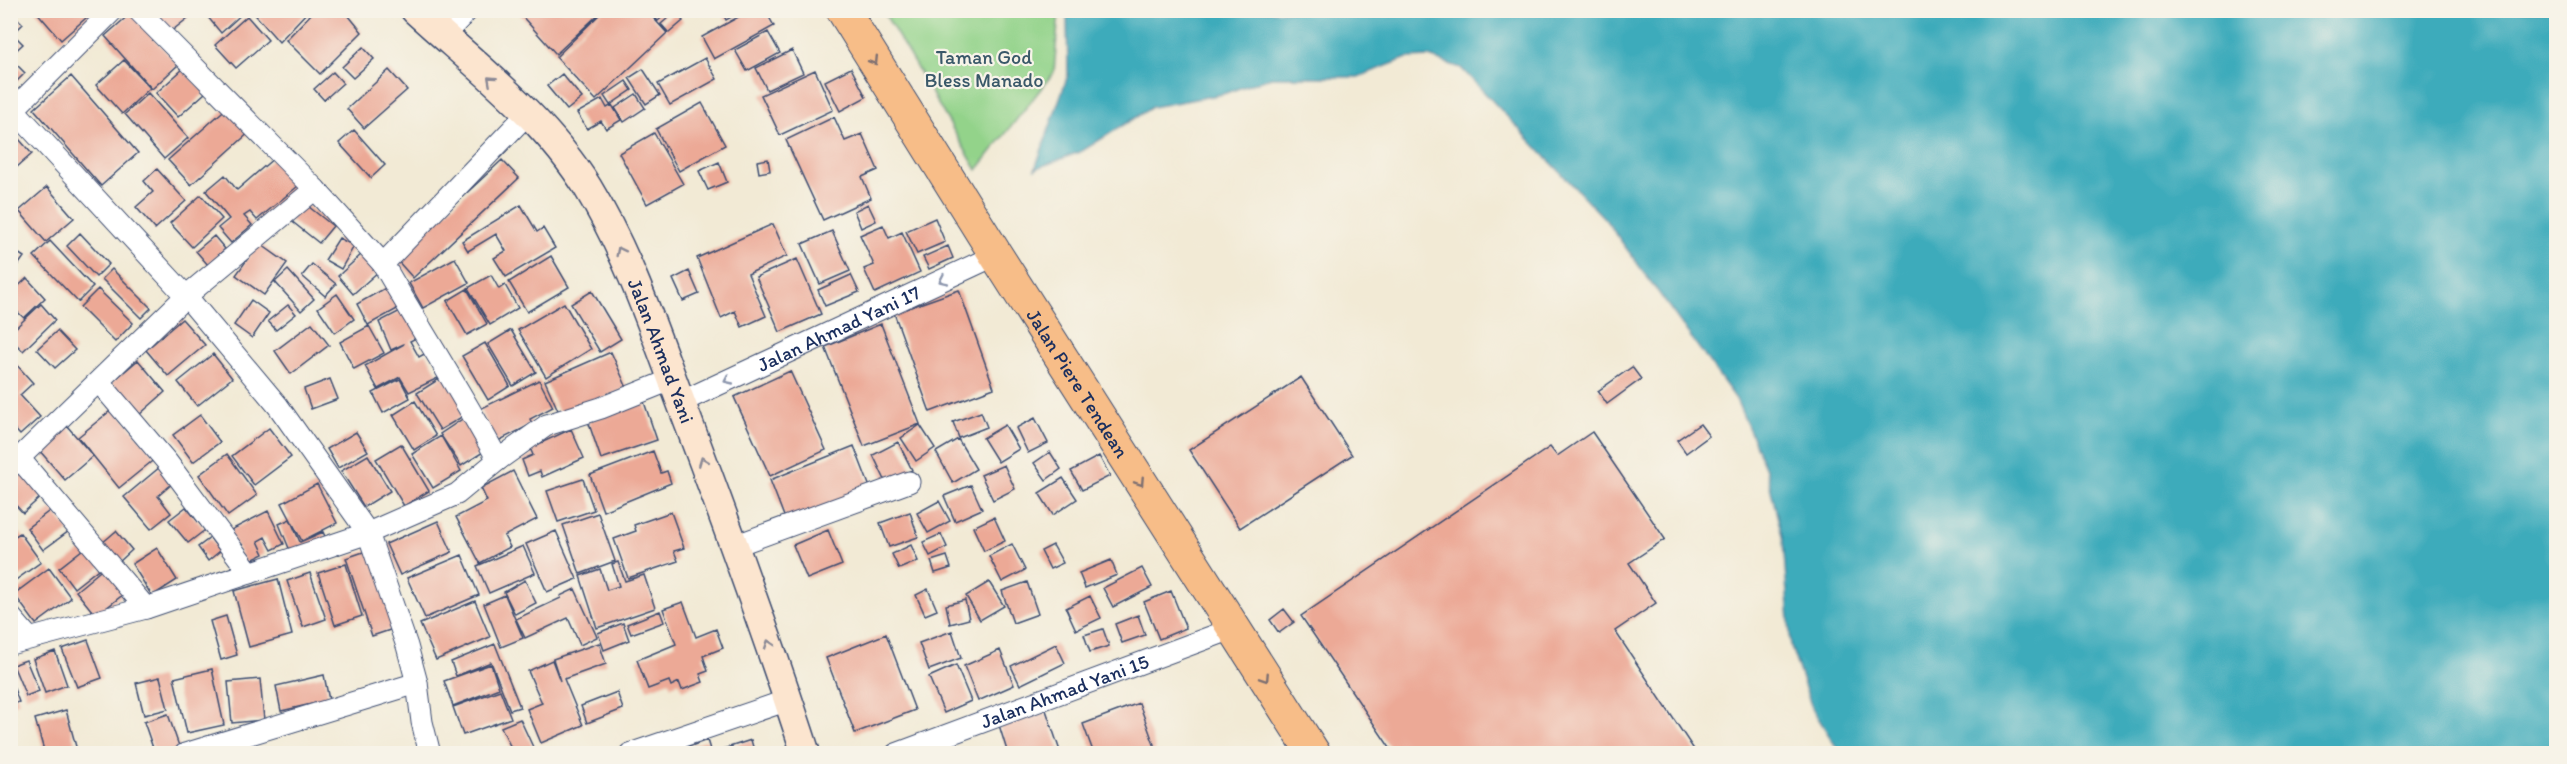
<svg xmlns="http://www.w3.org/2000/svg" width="2567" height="764" viewBox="0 0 2567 764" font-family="Itim,sans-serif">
  <rect width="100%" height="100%" fill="#f7f3e8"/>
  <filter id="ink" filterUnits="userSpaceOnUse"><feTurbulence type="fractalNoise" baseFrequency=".0167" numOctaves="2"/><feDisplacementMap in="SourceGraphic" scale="12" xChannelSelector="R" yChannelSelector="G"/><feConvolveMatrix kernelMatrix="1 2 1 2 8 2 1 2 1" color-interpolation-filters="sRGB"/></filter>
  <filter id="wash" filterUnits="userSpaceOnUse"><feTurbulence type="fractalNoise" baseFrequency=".008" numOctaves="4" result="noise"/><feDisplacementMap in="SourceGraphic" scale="24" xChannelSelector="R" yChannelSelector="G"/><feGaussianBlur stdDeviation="1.35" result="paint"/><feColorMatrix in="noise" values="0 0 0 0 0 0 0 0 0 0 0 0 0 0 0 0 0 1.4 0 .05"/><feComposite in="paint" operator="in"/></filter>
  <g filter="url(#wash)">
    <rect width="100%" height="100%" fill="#f2ead5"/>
    <!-- green -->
    <path fill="#93d38a" stroke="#578174" stroke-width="1.5" d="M883,11H1059L1054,72L977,170Z"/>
    <!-- water -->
    <path fill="#3dabbb" stroke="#2c6d8c" stroke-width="1.5" d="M1067,11H2556V753H1840L1812,708L1791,647L1783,540L1766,469L1736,399L1605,219L1461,68L1429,57L1407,58L1358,77H1271L1223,94L1152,107L1082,151L1035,169L1068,75Z"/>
    <g id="blocks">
      <!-- building -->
      <path fill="#eca996" d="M10,10H21L15,16L23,24L13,34L23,44L10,56Z
        M35,10H95L61,40Z
        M166,10H181L188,18L169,33L157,19Z
        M202,10H246L221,33Z
        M251,10H309L279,42Z
        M315,10H344L362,32L320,74L286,40Z
        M524,10H603L556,54L520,14Z
        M604,10H646L667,33L596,100L556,57Z
        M648,10H670L658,21Z
        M721,10H744L726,20Z
        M751,10H765L774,26L714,59L702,37Z
        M675,12L683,21L669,33L661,24Z
        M131,13L178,65L152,89L105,36Z
        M247,16L268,40L236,68L215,45Z
        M768,32L780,53L747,71L735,50Z
        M363,47L374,59L353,78L342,67Z
        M792,50L803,73L767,90L756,68Z
        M10,58L25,73L10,88Z
        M705,58L717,79L670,105L658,84Z
        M124,60L150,88L122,114L96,85Z
        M851,68L866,97L840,111L825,81Z
        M183,69L205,93L178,117L156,93Z
        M643,69L660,95L646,104L629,78Z
        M389,70L407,90L364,128L347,109Z
        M815,70L833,110L780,135L761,95Z
        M333,72L343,83L324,100L314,89Z
        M562,74L582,98L567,110L547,86Z
        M71,76L138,153L101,186L34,109Z
        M626,81L632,90L610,105L604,96Z
        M148,93L188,138L164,159L125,114Z
        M636,94L645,108L624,122L615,108Z
        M602,99L607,108L612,105L621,120L606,129L601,121L587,129L577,113Z
        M702,103L725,145L679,171L656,129Z
        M230,105L252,130L191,185L168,160Z
        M834,117L845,141L862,134L878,170L862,177L871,198L823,220L786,140Z
        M354,130L385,165L371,178L339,143Z
        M12,131L32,154L17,167L10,159Z
        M654,133L683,184L647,204L619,153Z
        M274,158L298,186L257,220L250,212L244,216L252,225L231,243L218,228L229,219L206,191L225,175L237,190Z
        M768,159L770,171L759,173L757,161Z
        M502,160L519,178L413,278L396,259Z
        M719,162L727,182L708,190L699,171Z
        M157,169L186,201L155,229L136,207L153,192L144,181Z
        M47,187L74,218L46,242L19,211Z
        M201,195L222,219L192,247L170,223Z
        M304,203L333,226L319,243L290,220Z
        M868,204L876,221L861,228L854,211Z
        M521,205L537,232L543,228L555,248L506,277L494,258L506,251L496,234L468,251L462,241Z
        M935,218L945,242L917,254L906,231Z
        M773,224L787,256L748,274L766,316L742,327L735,311L721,318L697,258Z
        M883,225L889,238L902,232L920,272L875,293L864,269L874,265L860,235Z
        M832,231L850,271L820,284L802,244Z
        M80,233L109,264L96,277L67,246Z
        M214,236L225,249L208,265L196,251Z
        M339,238L354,246L341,269L325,260Z
        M50,241L93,287L78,302L34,256Z
        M259,243L287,263L264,295L236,275Z
        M948,246L953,258L929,269L923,257Z
        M10,248L24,257L14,271L10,269Z
        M363,253L379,271L353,294L338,276Z
        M551,256L569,287L527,312L509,282Z
        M455,258L469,283L423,308L409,283Z
        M797,259L821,314L780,332L756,277Z
        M312,264L336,284L325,296L302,276Z
        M112,269L151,308L141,318L102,279Z
        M288,270L314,299L301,311L275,282Z
        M689,271L699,294L683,301L673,279Z
        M491,275L499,289L505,285L518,308L490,325L468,288Z
        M851,275L859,292L825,306L818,290Z
        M27,278L45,298L24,318L10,305V294Z
        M389,286L401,307L368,325L357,304Z
        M98,289L133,323L115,342L80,307Z
        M467,289L487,324L467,335L447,301Z
        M959,290L994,388L930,412L894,313Z
        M592,291L621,339L600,352L571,304Z
        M337,294L354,319L335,333L318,308Z
        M251,300L269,313L252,338L234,325Z
        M564,303L591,349L546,377L518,330Z
        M41,304L55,320L23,351L10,338V333Z
        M288,305L296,314L276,330L268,321Z
        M406,308L420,336L410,341L419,357L426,353L440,377L409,392L400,377L378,389L365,366L404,344L391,350L379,322Z
        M182,319L205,345L168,376L146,350Z
        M312,323L329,345L291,374L275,351Z
        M881,324L920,424L864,446L825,347Z
        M369,326L384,353L354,369L340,342Z
        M511,330L536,372L513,386L488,344Z
        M57,331L75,350L55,368L37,349Z
        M485,343L510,386L488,400L462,356Z
        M611,352L627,388L561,417L545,381Z
        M213,354L232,378L197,406L178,382Z
        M138,360L165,392L139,415L111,383Z
        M15,363L33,383L20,395L40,417L20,435L10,424V367Z
        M1632,367L1641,379L1607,404L1598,391Z
        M790,371L826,450L770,476L734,397Z
        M447,374L470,412L440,430L417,393Z
        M1301,377L1352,455L1240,528L1189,450Z
        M330,379L338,399L311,409L304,389Z
        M400,379L410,398L383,413L373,393Z
        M539,380L553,407L530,419L532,424L496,442L480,409Z
        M415,401L436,436L414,450L393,415Z
        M644,402L657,440L601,459L588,421Z
        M115,407L156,458L119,488L78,437Z
        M981,412L987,427L959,438L953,422Z
        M200,415L220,442L193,462L173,435Z
        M467,416L488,449L461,466L440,434Z
        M1035,418L1048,443L1028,453L1016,428Z
        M1700,424L1709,436L1686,453L1677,440Z
        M920,425L935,448L916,461L901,438Z
        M1005,425L1019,449L998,462L983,438Z
        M67,426L93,456L65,480L39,450Z
        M269,428L291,457L254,485L232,456Z
        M571,429L584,458L542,477L540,471L528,476L522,460L533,455L530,448Z
        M356,432L368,451L338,468L327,449Z
        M1592,432L1665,539L1629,563L1656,603L1615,631L1697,754H1394L1301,616L1550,447L1557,456Z
        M441,436L461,471L433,488L412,454Z
        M958,439L976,469L953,483L936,452Z
        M898,442L912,470L886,482L873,455Z
        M401,444L429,491L404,506L376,459Z
        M854,446L871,490L787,524L770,480Z
        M653,451L661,473L667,471L671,483L603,511L590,475Z
        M1050,452L1061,469L1046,480L1034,463Z
        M227,454L257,495L228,516L199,475Z
        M368,455L390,491L364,507L341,471Z
        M1099,456L1110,476L1082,490L1071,471Z
        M1004,465L1015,489L993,500L981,475Z
        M160,467L173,483L158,496L171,513L151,529L124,497Z
        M22,470L43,495L23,513L10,499V480Z
        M513,471L537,519L504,536L510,547L480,563L456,517L487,501L481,488Z
        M1063,478L1077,499L1053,515L1039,493Z
        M583,479L594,510L558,522L547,491Z
        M317,484L337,523L302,541L282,503Z
        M971,485L982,509L955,521L944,496Z
        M939,501L950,521L928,533L917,513Z
        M186,507L205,530L188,543L169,520Z
        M52,509L69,531L43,550L27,528Z
        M268,511L284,544L272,550L265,537L258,541L264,554L245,563L229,531Z
        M671,512L684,548L674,551L678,561L628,578L614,539L636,531L634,525Z
        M910,512L918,537L889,547L880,523Z
        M598,513L615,561L580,574L563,525Z
        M994,517L1005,541L984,551L973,527Z
        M290,519L300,542L323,532L328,543L293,558L279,524Z
        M438,521L452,552L400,575L386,544Z
        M828,530L842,565L807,579L793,545Z
        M116,531L132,550L118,563L101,544Z
        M556,531L577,579L547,592L526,544Z
        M20,533L41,562L10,584V539Z
        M941,534L947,547L930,556L923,542Z
        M210,538L220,551L208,561L198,547Z
        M1012,544L1025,570L1002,582L989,556Z
        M911,545L918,561L899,569L892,554Z
        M1053,545L1063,563L1050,569L1041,551Z
        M87,546L102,566L74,588L59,568Z
        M523,546L535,573L489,593L477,566Z
        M157,548L177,580L152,596L132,564Z
        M372,549L399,627L372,636L346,558Z
        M462,555L479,595L425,618L407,578Z
        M947,556L951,568L935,573L931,561Z
        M1111,560L1117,575L1085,588L1079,573Z
        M618,562L625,581L644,575L655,608L597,628L580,576L600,569L607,590L619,586L612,564Z
        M346,564L362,616L335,625L318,573Z
        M105,567L125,593L96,616L76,591Z
        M49,568L71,598L36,624L14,594Z
        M1142,568L1152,587L1113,607L1103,588Z
        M310,573L326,619L303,627L287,581Z
        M278,579L292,635L249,647L234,591Z
        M525,580L536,603L515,614L504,592Z
        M989,582L1004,606L980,620L966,596Z
        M1027,582L1038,614L1013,623L1002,591Z
        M575,589L597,637L580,645L568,618L525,638L516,619L561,598L560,596Z
        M928,589L937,610L925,615L916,595Z
        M1171,591L1186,628L1159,639L1144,602Z
        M505,595L523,638L501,647L484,604Z
        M1090,596L1101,618L1076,630L1066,608Z
        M965,600L969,619L950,624L946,605Z
        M475,601L490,637L436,660L420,624Z
        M683,602L696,637L716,629L723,648L703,656L708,671L700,674L703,682L682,690L679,682L671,686L669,681L648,689L637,660L676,644L663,609Z
        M1284,609L1294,622L1279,633L1270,620Z
        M660,611L664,622L631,634L627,624Z
        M1138,615L1145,635L1122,643L1115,624Z
        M226,616L237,655L221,660L210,621Z
        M623,623L629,640L604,650L598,633Z
        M1103,629L1109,646L1090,652L1084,635Z
        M952,631L961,658L929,670L919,643Z
        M886,634L915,710L855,733L826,658Z
        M88,640L102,678L77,687L62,649Z
        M599,643L606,664L564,679L583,725L541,743L527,709L542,703L528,671L552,660L560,681L553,659Z
        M495,644L520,707L510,710L491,662L456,676L451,662Z
        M1056,644L1065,663L1020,685L1011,666Z
        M1000,650L1014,685L978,701L964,666Z
        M55,651L67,685L45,693L33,659Z
        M26,660L39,691L26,696L13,665Z
        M491,664L499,688L453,706L444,681Z
        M956,665L971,701L944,713L929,677Z
        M212,669L224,725L187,733L174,678Z
        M324,675L329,700L281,711L276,686Z
        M160,677L168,709L144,715L136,683Z
        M10,678L19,702L10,705Z
        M260,679L264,720L232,723L228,682Z
        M500,690L511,718L463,735L453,707Z
        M617,692L623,709L587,723L581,706Z
        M1139,703L1156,750L1147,754H1094L1083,724Z
        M1045,707L1061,754H1008L999,725Z
        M66,710L78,754H45L35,719Z
        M168,714L180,749L168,754H155L144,722Z
        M520,719L533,747L514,754L501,727Z
        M707,740L711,753L751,740L755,754H670Z"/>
    </g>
  </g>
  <g filter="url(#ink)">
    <use href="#blocks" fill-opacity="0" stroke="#3b4b70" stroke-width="1.5"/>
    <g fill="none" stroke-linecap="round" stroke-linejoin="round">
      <!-- minor casing -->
      <g stroke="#3b4b70" stroke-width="23">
        <g id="minor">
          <path d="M138,10L315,189L383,264"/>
          <path d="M443,36L468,10"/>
          <path d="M14,110L186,296L278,406L368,533L407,646L417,683L422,722L430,754"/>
          <path d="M10,113L113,10"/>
          <path d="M99,382L167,462L250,573"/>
          <path id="s1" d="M681,402L996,255"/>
          <path d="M19,458L146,608"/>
          <path d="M498,460C462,393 421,330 383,264L528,113"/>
          <path d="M10,467L186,296L315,189"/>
          <path d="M734,546L909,482"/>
          <path d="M10,616L29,638"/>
          <path d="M10,644L146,608L368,533L457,494L498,460L547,425L601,408L673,379"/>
          <path d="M185,754L417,683"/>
          <path d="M630,754L788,700"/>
          <path id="s2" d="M896,754L1232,629"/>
        </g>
      </g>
      <!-- secondary casing -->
      <g stroke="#3b4b70" stroke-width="31">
        <g id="secondary">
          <path id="s3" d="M415,10C475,65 545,118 588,188C630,257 655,334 683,408C726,522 768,637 806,754"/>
        </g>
      </g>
      <!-- trunk casing -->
      <g stroke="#3b4b70" stroke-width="35">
        <g id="trunk">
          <path id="s4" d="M843,10L996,255L1314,754"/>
        </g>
      </g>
      <!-- minor -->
      <use href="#minor" stroke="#fff" stroke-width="21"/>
      <!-- secondary -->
      <use href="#secondary" stroke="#fce5cf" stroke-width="28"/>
      <!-- trunk -->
      <use href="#trunk" stroke="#f7bd88" stroke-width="33"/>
    </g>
    <!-- one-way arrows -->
    <defs><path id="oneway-chevron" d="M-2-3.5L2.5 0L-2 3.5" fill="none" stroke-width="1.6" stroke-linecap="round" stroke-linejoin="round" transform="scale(1.5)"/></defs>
    <g stroke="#7e6f71">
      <use href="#oneway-chevron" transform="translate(874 61) rotate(58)"/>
      <use href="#oneway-chevron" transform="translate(1140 482) rotate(57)"/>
      <use href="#oneway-chevron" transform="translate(1265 678) rotate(57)"/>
    </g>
    <g stroke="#8c8a96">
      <use href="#oneway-chevron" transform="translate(491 80) rotate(-138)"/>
      <use href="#oneway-chevron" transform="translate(620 251) rotate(-117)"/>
      <use href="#oneway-chevron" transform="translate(703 461) rotate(-111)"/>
      <use href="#oneway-chevron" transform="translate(769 644) rotate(-109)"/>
    </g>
    <g stroke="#8d97ae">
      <use href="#oneway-chevron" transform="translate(943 280) rotate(155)"/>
      <use href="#oneway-chevron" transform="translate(728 380) rotate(155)"/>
    </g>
  </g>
  <g text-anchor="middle" stroke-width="4.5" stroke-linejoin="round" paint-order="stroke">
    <!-- park labels -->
    <g font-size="20" fill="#395869" stroke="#f7f3e8">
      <text x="984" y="64">Taman God<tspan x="984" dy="23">Bless Manado</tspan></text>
    </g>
    <!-- street labels -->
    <g font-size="20" fill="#1b2f5e" stroke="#f7f3e8">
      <text dy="7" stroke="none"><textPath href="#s1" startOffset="174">Jalan Ahmad Yani 17</textPath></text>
      <text dy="7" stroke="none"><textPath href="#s3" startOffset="428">Jalan Ahmad Yani</textPath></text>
      <text dy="7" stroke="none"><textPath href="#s4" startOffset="441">Jalan Piere Tendean</textPath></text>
      <text dy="7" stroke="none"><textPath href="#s2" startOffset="180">Jalan Ahmad Yani 15</textPath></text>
    </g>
  </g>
  <!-- margin -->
  <rect width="2567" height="764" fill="none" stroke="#f7f3e8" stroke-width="36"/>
</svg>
